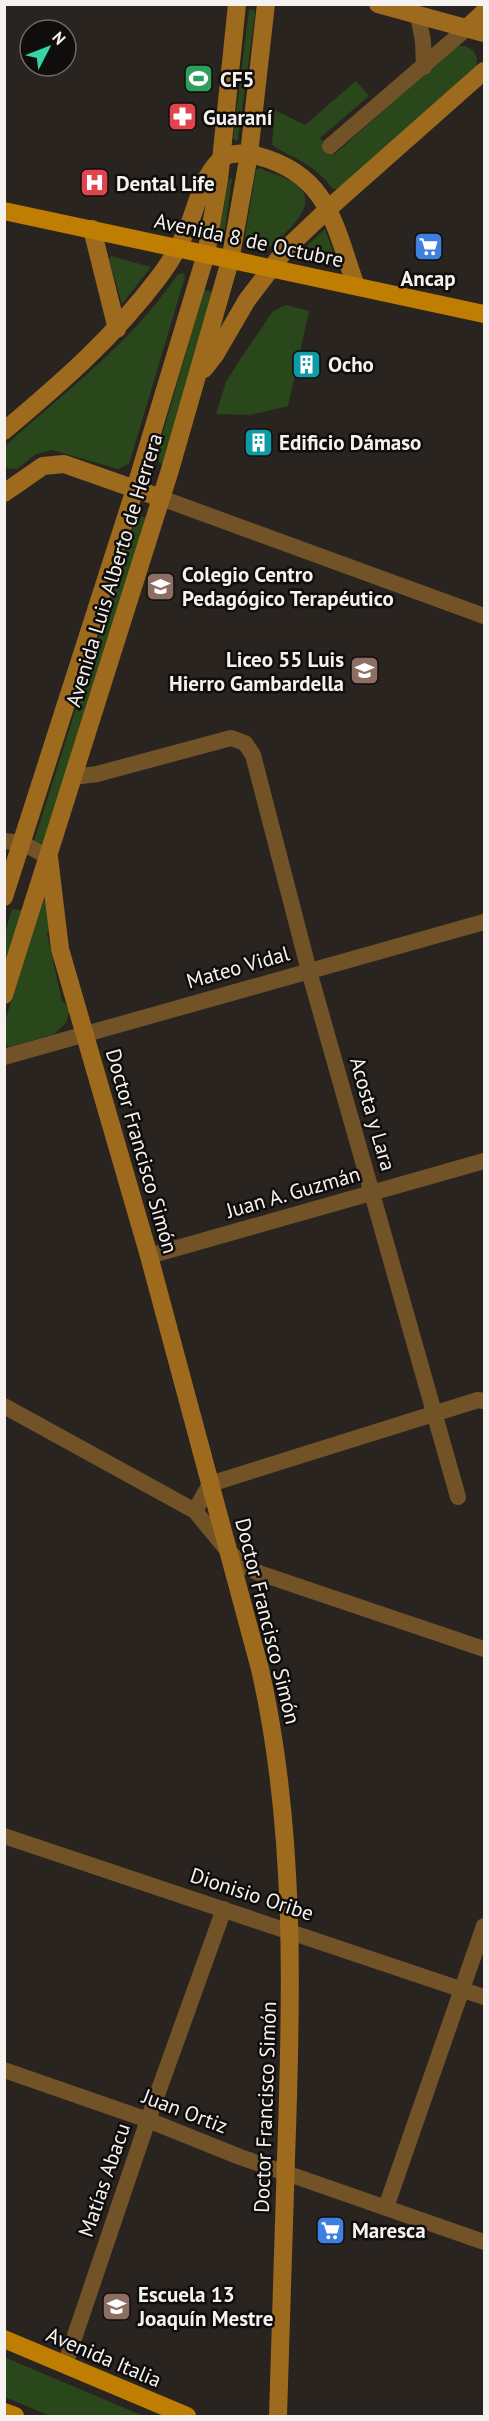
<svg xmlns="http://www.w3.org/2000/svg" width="489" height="2421" viewBox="0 0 489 2421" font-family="'PT Sans',sans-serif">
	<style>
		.green { fill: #2a461b }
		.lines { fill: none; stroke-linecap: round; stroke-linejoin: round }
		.street { stroke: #725328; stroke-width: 16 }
		.secondary { stroke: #9e6b1e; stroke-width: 18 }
		.primary { stroke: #bf7e02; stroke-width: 18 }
		.labels { text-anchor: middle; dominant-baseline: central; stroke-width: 5; stroke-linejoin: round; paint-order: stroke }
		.poi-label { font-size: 21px; font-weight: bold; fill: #f6f2ef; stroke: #100e0c; text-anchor: start }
		.street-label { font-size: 21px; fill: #f6f2ef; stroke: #100e0c }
	</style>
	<rect width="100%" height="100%" fill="#2a2420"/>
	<!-- green -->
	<path class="green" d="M249,10H254L255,14L238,139L236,141L233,138Z
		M456,46C470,44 480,53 476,67L338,189H333C313,163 297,161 272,145L275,110L305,125L356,81L369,96L320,138L335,154Z
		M259,168C270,173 284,176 294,183C326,203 282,235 267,250L247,245L244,242L256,170Z
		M232,178L224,236L221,238L218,236L229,180Z
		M325,229L338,265L333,266L298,258L297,255Z
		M111,256L151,267L122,304L109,260Z
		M184,273L185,277L129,464L118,469L52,450L36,454L17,469L5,468V446C66,391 132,342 178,274Z
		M204,290L212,292L165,462L162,464L155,460Z
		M286,305L309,311L288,406L250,415L216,414L226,382L241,358L273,311Z
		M137,515L147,518L44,844L34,841Z
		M46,893L51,923L47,934L62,1001L70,1009L66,1023L54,1034L9,1047L5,1043L4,1024Z
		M12,909L23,910L5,969V933Z
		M4,2357L141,2415L144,2416H50L5,2397Z"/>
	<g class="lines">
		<!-- street -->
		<path class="street" d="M418,16L423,41L424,67
			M330,146L467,28
			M161,498L484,616
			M73,777L97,774L231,738L245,743L253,755L309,971L458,1497
			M4,841L22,843L49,857
			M4,1057L484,922
			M149,1256L484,1161
			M4,1406L195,1511L227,1550L245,1566L259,1573L484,1649
			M195,1511L210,1484L478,1400L484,1401
			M4,1836L484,1997
			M4,2070L148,2120L240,2157L484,2242
			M386,2207L484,1926
			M65,2365L148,2120L224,1909"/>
		<!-- secondary -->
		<path class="secondary" d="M378,4L484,33
			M467,28L484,12
			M92,229L117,329
			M204,369L215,355L247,300L286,249L328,209L484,71
			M4,431C62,382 113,338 159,277C172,260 182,242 190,222C198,201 203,177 219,161C228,151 247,153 258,156C329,175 334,225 356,286
			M4,493L43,466L64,464L161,498
			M49,857L60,949L149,1256L260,1669C296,1827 292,1997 286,2158C283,2244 281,2330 278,2416
			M4,897L135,489L206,254L219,180L237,4
			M4,995L170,470L230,261L249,154L266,4"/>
		<!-- primary -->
		<path class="primary" d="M4,211L484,314
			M4,2339L187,2416
			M4,2412L15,2416"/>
	</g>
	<!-- icons -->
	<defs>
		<symbol id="stadium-square" viewBox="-11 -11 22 22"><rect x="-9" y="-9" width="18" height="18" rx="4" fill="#2e9e5b" stroke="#100e0c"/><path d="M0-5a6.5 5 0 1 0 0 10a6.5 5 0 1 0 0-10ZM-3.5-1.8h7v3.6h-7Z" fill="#fff"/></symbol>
		<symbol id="pharmacy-square" viewBox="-11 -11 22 22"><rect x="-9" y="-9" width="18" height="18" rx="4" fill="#e0444e" stroke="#100e0c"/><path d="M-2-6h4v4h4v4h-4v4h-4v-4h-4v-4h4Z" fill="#fff"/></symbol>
		<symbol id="hospital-square" viewBox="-11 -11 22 22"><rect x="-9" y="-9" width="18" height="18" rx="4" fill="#e0444e" stroke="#100e0c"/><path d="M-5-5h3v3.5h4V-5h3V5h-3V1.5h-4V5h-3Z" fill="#fff"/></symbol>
		<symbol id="supermarket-square" viewBox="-11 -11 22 22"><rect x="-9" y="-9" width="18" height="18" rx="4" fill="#3f7fe0" stroke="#100e0c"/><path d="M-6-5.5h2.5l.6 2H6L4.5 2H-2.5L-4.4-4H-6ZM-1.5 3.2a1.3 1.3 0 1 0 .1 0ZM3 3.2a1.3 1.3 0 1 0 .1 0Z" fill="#fff"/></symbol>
		<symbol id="building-square" viewBox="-11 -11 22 22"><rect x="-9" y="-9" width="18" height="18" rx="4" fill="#0f9aa8" stroke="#100e0c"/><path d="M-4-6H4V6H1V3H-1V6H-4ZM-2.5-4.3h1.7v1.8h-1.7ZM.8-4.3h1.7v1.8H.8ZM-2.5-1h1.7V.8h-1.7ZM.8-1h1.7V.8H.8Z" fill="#fff"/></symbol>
		<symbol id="school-square" viewBox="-11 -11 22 22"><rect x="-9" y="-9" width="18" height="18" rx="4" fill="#8d6e63" stroke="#100e0c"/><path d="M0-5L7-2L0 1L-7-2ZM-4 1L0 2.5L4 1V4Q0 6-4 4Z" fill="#fff"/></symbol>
	</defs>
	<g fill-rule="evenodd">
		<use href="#stadium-square" x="182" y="62" width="33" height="33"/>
		<use href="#pharmacy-square" x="166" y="100" width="33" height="33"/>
		<use href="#hospital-square" x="78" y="166" width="33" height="33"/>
		<use href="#supermarket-square" x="412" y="230" width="33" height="33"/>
		<use href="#building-square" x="290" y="348" width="33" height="33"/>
		<use href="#building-square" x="242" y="426" width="33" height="33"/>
		<use href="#school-square" x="144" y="570" width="33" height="33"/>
		<use href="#school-square" x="348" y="654" width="33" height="33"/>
		<use href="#supermarket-square" x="314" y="2214" width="33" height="33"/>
		<use href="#school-square" x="100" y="2290" width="33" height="33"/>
	</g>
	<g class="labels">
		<!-- poi labels -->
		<g class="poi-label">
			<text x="220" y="79">CF5</text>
			<text x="203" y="117">Guaraní</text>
			<text x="116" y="183">Dental Life</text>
			<text x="428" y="278" text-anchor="middle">Ancap</text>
			<text x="328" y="364">Ocho</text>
			<text x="279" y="442">Edificio Dámaso</text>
			<text x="182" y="574">Colegio Centro<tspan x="182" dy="24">Pedagógico Terapéutico</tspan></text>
			<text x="344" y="659" text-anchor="end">Liceo 55 Luis<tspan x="344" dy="24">Hierro Gambardella</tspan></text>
			<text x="352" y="2230">Maresca</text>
			<text x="138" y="2294">Escuela 13<tspan x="138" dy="24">Joaquín Mestre</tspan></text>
		</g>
		<!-- street labels -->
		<g class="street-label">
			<text transform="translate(249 240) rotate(12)">Avenida 8 de Octubre</text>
			<text transform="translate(114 570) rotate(-73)">Avenida Luis Alberto de Herrera</text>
			<text transform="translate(238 967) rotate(-16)">Mateo Vidal</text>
			<text transform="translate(373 1114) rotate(74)">Acosta y Lara</text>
			<text transform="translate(142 1151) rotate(74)">Doctor Francisco Simón</text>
			<text transform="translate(293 1192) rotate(-16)">Juan A. Guzmán</text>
			<text transform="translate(268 1621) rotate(76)">Doctor Francisco Simón</text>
			<text transform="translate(252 1894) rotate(18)">Dionisio Oribe</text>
			<text transform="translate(265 2107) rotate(-88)">Doctor Francisco Simón</text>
			<text transform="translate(185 2111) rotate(21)">Juan Ortiz</text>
			<text transform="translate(104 2180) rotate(-71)">Matías Abacu</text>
			<text transform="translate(104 2357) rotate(23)">Avenida Italia</text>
		</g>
	</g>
	<!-- border -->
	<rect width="489" height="2421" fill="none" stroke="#f6f2ef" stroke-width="12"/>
	<!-- north arrow -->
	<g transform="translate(48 48) rotate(48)"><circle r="28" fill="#100e0c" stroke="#6c6967" stroke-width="1.5"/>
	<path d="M0-4.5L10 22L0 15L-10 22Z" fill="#37d4a6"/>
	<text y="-9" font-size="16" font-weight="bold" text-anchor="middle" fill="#f6f2ef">N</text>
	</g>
</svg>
